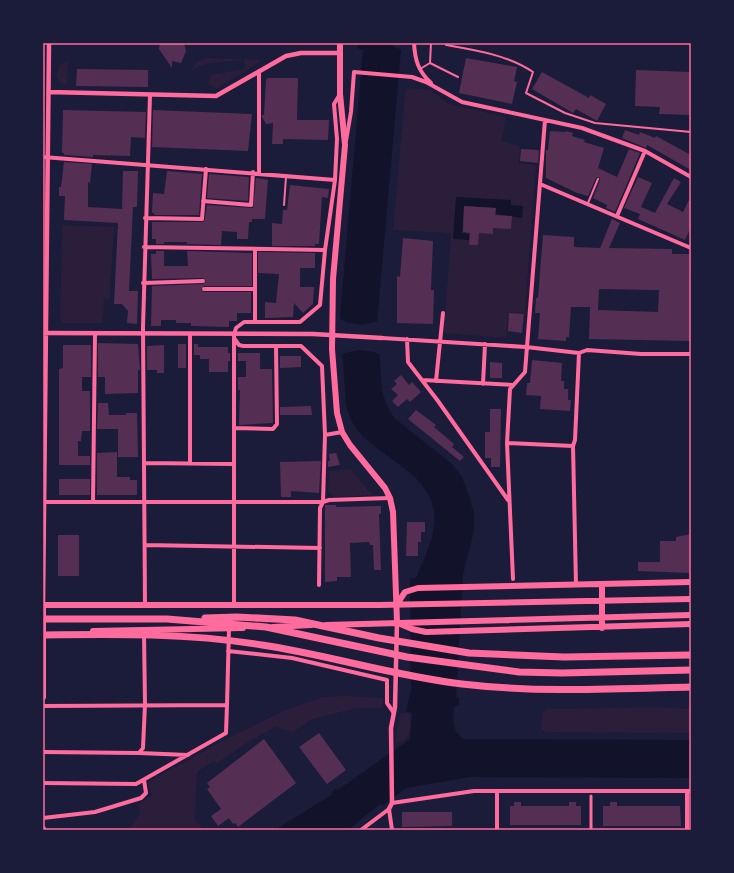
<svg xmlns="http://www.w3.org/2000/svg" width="734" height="873" viewBox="0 0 734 873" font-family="'Work Sans',sans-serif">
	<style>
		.green { fill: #2a1e3b }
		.water { fill: #12122b }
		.pier { fill: #1b1b3a }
		.building { fill: #542f53; fill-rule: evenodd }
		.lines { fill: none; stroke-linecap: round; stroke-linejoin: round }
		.service { stroke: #ff6b9d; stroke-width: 2 }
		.pedestrian { stroke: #ff6b9d; stroke-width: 3 }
		.minor { stroke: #ff6b9d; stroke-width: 4 }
		.tertiary { stroke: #ff6b9d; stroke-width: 4.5 }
		.primary { stroke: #ff6b9d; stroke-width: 6 }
		.trunk { stroke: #ff6b9d; stroke-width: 6 }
		.motorway { stroke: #ff6b9d; stroke-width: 7 }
		.neatline { fill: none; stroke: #ff6b9d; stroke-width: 1.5 }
	</style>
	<rect width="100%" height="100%" fill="#1b1b3a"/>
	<!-- green -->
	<path class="green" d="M207,58L261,60V61L218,88H214L208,83L210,75L245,69L244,59L201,65L192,70L197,62Z
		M68,61L67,86L59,82L56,75L60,65Z
		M408,88L430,90L449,104L506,117L502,141L520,146L519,163L536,165L525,313L509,312L506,338L444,333L451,233L393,230L405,93Z
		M62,225L114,227L110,298L104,299L103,323H63L60,319Z
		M351,469L372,495L334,497L328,492L329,471Z
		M345,696L383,698V708H356L310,720L293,732L275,727L251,740L217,763L213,761L197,772L195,819L203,830H129L140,814L138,805L152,795L148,782L230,737L288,709L323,697Z
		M658,707L691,709V733L546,732L541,729L542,713L548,709Z
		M401,713H410C410,726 413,741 396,743V733Z"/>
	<!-- water -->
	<path class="water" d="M358,43H394L393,46L401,50L377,323L382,391L387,406L394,418L452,464L462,477L469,496L474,514V531L463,574L456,697L459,698V705L454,706C453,720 451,731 464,739L691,740V778L470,777L406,788L383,805L380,804L348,830H275L333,794L332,792L335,789L338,790L410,739L412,713L406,711L411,690L410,579L415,578L417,576C423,560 432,543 434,526C441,474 378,461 354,425C350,419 348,412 346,405L340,317L363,50L357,48Z
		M456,197L511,200V205L523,206L522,218L496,214V208L464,206L462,233L469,234V240L453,239Z"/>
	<!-- pier -->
	<path class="pier" d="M339,318L346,322L361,325L379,321L381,356L375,352L359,350L341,354Z"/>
	<!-- building -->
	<path class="building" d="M160,43H184L186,51L181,63L172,61V68L159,49Z
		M466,58L517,67L514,81L517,82L512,104L459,93Z
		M77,69L148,70V87L76,86Z
		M636,70L691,72V115L659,114L660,107L635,106Z
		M542,72L589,98L590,95L606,104L597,121L576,109L573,113L532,89Z
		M268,78H298L297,120H329L328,140L283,139V144H272L273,123L266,124L262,117V115H264L266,80Z
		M63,110L146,112L145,138L131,137L130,156L93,155V157L64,155V153H62Z
		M153,110L252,114L248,151L152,147Z
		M625,130L639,135L640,132L655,138L656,136L691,155V170L647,145L646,148L622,138Z
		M550,131L565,132L566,131L573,133L572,136L585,140L584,142L604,148L598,168L617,177L629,149L640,153L615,212L606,208L607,205L593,198L600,180L599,177L596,178L588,196L577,193L546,178V150H548Z
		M521,149L539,150L538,163L520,161Z
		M64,162L92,164L90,183L88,182V207L122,209L123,171H138L137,207H133L129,291H138L137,324L127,323L128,311L122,304H114L118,223L64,220L65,196H59V187H61Z
		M167,171L202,174L199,215H155L152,212L153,193L164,194Z
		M209,174L249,177L248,201L207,198Z
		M638,177L652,183L641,207L655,213L674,178L681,182L667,204L683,212L691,196V227L685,240L638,219L640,214L624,208Z
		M256,178L268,180L265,219H252V222H249L248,239H237V232L222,231L221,245L187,244V242H164V244H156V239H152V222H203L205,219L207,205L253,208Z
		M290,185L329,189L328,198L322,197L319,244H315V246H272V223L282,224L283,210H287Z
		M464,206L496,208L495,215L512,216L511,229L493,228V234L479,233L478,245H469L470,233L463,232Z
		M612,219L620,223L609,248L672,249V254H689L691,341L589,339L590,307H571L569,337H566V341L538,339L540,313H535L536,298H538L543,235L574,237V247L600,248ZM599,289L659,290L658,312L598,310Z
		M403,238L433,241L431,290H434L433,324L397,323V276L400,277Z
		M156,251H164V266H188L187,251L252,253V286H204L201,289L204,292H251V313H237V321H229V327L191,326V323H176V320H161V326H151L152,286L203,284L206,281L203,278L152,279L151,254H156Z
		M258,252L315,253V268H300V287H314L313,304L303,313L294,303L293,317L265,318V302L276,303L279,274L258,273Z
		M509,313L524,314L522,333L508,331Z
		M98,343L138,344L140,370H138V393L105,394V377H98Z
		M178,344H186V368H178Z
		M194,344H198V347H228V353H230V361H228V372H209V359H200V355H194Z
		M63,345H91V377H82V391H90V431H82L81,441H78V456H90V465H59V369L63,368Z
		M164,345V373H157V370H147V346Z
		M238,353H260V369H272L273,423L239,425L240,390H238V377H246V361H238Z
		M280,356H301V367L280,368Z
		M532,360L562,363L561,381H564V389H568V400H571L570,411L540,409L541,396L526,395L527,383H530Z
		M490,362L502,363V378H490Z
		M401,375L409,385L412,382L421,392L410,402L407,399L398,407L392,401L398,395L391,389L397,384L394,381Z
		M98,403H108L109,415H126V413H137L138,457H118V429H97Z
		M311,406L312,415H280V407Z
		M490,409H501L500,467H491V458H485V432H490Z
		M416,410L436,425L434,427L454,444L452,447L464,457L460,461L408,419Z
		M117,452V477H130V480H137V495H97V453Z
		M336,453L340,465L328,467V461H330L329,454Z
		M321,461L319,493L291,491V497H281L280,462Z
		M59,479H90V495H59Z
		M325,505H336V507L381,506V514H379L381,570H374L373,545H370L369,542L350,543L351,577H337V581L325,582Z
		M407,522H425V532H421V542H418V556H406Z
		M691,534V573L638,571V562H660V541H676V537Z
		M58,535H79V576H58Z
		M319,733L346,770L327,784L299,747Z
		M264,739L296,783L238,827L235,823L233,824L229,818L218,826L211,816L221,809L207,789L210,787L207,783Z
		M514,802H521V806H569V802H576V806H581V825H510V806H514Z
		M610,802H617V806H680L681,826H603V806H610Z
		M402,812H452V826L402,827Z"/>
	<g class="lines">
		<!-- service -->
		<path class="service" d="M446,45C475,50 508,55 533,72L526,93L565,113L595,123L691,132
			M430,63L431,43
			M420,69L430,63L458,77
			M588,203L598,179
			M284,205L286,177"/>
		<!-- pedestrian -->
		<path class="pedestrian" d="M591,830V796"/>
		<!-- minor -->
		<path class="minor" d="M414,43C415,60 418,71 431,83
			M259,71V173
			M346,141L351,112L354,72L412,77L426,82L462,102L582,128L645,151L691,177
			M43,157L335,180
			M540,184L691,248
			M203,201L251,205L253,172
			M617,216L645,151
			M145,218L202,219L206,169
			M144,247L325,250
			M255,249V322
			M143,283L203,281
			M204,289H255
			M234,338L239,345L243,346H301L322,366L325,435L323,502L320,508L319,585
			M382,338L526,347L579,353L587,350L641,354H691
			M407,339L408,362L438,401L508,500
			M422,380L513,385
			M436,381L443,313
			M483,384L485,344
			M234,428L273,429L277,424L276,346
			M325,435L342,432
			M507,443L573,446
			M145,463L234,464
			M190,463V334
			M43,502H323L329,500L390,498
			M93,502L95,334
			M145,545L320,548
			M513,579L507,443L510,389L525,372L545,120
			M576,585L573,446L575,440L579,353
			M234,604V335L236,328L244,322H300L320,305L325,250L335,180L337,139L334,104L340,94
			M145,605L143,327L150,95
			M228,651L292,658L387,680V703L394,713
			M43,706L227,705L229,628
			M43,752L139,753L143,748L145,704L144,634
			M139,753L188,755
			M43,783L136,784L226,733L227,705
			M687,791V830
			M392,803L474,791H691
			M43,818L95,812L141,798L146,793L144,780
			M361,830L389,809L392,830
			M497,830V791"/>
		<!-- tertiary -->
		<path class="tertiary" d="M49,92L216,96L286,56L301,53H340
			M43,333L313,334L382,338
			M43,605L49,43
			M389,809L392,803L391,728L395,707L397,622"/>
		<!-- primary -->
		<path class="primary" d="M340,43V94L345,145L333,279L332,349L337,413L342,432L350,445L385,488L390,498L393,512L397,622
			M43,697V605
			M43,829V830"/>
		<!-- trunk -->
		<path class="trunk" d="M602,585V628
			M397,604L405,592L418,588L691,582
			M43,605H379L691,599
			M398,623L412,629L426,632L691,624
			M326,625L691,615
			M273,627L311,625
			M93,631L243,628"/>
		<!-- motorway -->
		<path class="motorway" d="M205,618L237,617L295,620L379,638L469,653L564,657L691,655
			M43,619H167L266,627L407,657L519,672L562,673L691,670
			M43,635C116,634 189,633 262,645C329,655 394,676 462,684C538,693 615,689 691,687"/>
	</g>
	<!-- border -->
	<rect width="734" height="873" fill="none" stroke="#1b1b3a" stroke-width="88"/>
	<rect x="44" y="44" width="646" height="785" class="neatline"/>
</svg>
